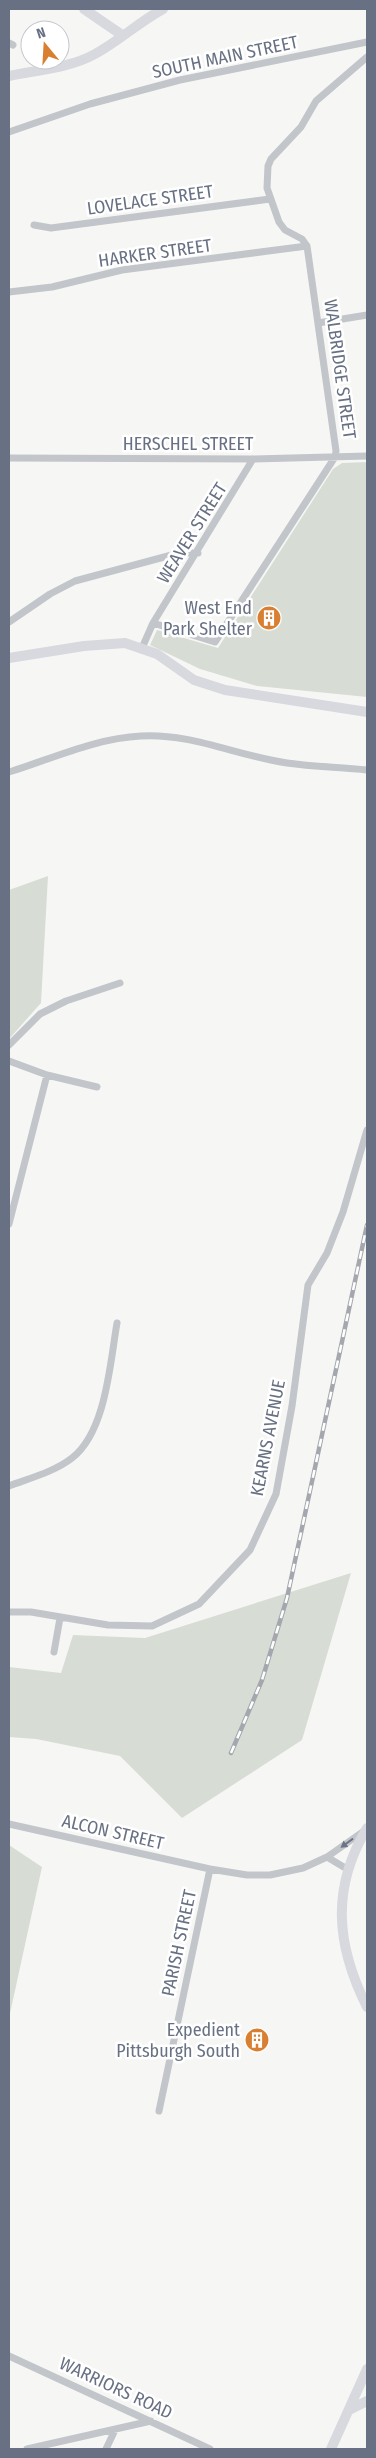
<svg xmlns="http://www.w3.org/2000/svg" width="376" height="2458" viewBox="0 0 376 2458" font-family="'Fira Sans Condensed',sans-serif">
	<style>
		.green { fill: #d7ddd5 }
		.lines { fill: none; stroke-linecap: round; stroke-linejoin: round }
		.street { stroke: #c2c5c9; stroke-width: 7 }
		.secondary { stroke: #d8d9df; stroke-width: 10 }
		.rail-casing { stroke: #a4a7ae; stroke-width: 4.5 }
		.rail { stroke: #fff; stroke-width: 2.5; stroke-dasharray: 8; stroke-linecap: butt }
		.oneway { fill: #6c7586 }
		.labels { text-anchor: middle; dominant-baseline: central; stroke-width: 5; stroke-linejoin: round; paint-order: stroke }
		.street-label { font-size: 18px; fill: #687183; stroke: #fff }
		.poi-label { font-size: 18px; fill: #687183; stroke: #fff; text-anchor: end }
	</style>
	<rect width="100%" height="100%" fill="#f6f7f4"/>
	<!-- green -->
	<path class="green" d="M367,462V697L257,686L200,669L150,645L157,630L218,648L333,469L342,463Z
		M48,876L41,1003L9,1039V890Z
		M351,1573L302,1740L182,1818L120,1756L36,1739L9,1737V1667L61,1673L73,1635L145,1638Z
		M9,1845L42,1867L9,2018Z"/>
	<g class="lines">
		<!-- street -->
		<path class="street" d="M9,43L13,45
			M9,132L90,104L180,80L367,42
			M34,225L51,228L270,199
			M9,292L52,287L122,270L307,246
			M318,323L367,315
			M9,458L253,459L367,456
			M9,622L50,594L75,581L179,553H198
			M153,623L215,642L335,457L336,451L307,246L302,239L285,230L279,222L267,188L268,166L271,159L301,127L316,101L367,57
			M142,648L153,623L253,459
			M9,772C51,759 96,738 141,736C191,733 238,756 287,763C314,767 341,767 367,770
			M9,1045L40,1014L66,1001L120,983
			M9,1061L47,1075L97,1087
			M9,1224L47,1075
			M9,1486C30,1478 54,1472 72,1458C106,1432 110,1363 117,1323
			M9,1612H31L108,1625L152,1626L199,1604L250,1550L276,1494L292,1406L308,1285L327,1253L343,1212L367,1130
			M54,1652L60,1618
			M9,1824L210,1869L247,1875H270L303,1868L327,1857L347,1869
			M327,1857L364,1831
			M159,2111L210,1869
			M9,2356L210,2449
			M27,2449L151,2421
			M106,2449L115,2430"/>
		<!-- secondary -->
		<path class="secondary" d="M84,9L122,35
			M9,76C37,70 70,68 95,54C119,41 139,22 163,9
			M9,658L84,646L125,643L157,654L194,680L225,690L367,712
			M367,1828C331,1888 336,1945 367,2007
			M349,2410L367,2401
			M331,2449L367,2369"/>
		<defs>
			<path id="rail" d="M231,1753L262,1680L287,1598L367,1225"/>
		</defs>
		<!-- rail casing -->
		<use href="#rail" class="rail-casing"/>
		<!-- rail -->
		<use href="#rail" class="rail"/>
	</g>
	<!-- one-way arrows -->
	<defs><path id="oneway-solid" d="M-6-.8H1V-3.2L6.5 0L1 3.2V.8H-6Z" transform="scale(1.25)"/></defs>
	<use class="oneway" href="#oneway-solid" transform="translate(347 1843) rotate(144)"/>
	<!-- icons -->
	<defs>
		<symbol id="building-disc" viewBox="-11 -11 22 22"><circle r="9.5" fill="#d87f32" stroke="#fff"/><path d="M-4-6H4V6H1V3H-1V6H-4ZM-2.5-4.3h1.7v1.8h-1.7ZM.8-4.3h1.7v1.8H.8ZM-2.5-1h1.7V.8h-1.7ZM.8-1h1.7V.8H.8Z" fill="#fff"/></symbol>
	</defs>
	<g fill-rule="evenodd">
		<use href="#building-disc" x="255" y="604" width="28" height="28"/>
		<use href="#building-disc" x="243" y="2026" width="28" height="28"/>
	</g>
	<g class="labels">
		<!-- street labels -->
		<g class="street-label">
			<text transform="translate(225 57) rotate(-12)">SOUTH MAIN STREET</text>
			<text transform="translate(150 200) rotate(-8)">LOVELACE STREET</text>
			<text transform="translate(155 253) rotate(-8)">HARKER STREET</text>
			<text transform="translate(340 369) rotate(82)">WALBRIDGE STREET</text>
			<text x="188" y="444">HERSCHEL STREET</text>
			<text transform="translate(192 533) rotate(-58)">WEAVER STREET</text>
			<text transform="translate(268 1438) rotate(-79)">KEARNS AVENUE</text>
			<text transform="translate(113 1832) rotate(13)">ALCON STREET</text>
			<text transform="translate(179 1943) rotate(-78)">PARISH STREET</text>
			<text transform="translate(116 2388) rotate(25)">WARRIORS ROAD</text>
		</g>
		<!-- poi labels -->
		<g class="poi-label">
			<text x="252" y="608">West End<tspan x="252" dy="21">Park Shelter</tspan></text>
			<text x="240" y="2030">Expedient<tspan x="240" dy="21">Pittsburgh South</tspan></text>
		</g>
	</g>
	<!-- border -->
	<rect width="376" height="2458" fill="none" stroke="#687183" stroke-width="20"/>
	<!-- north arrow -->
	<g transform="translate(45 45) rotate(342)"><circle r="24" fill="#ffffff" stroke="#c3c6cd"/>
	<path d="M0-4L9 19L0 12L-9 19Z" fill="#d87f32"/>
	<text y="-8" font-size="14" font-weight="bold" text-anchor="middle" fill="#687183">N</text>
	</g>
</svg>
